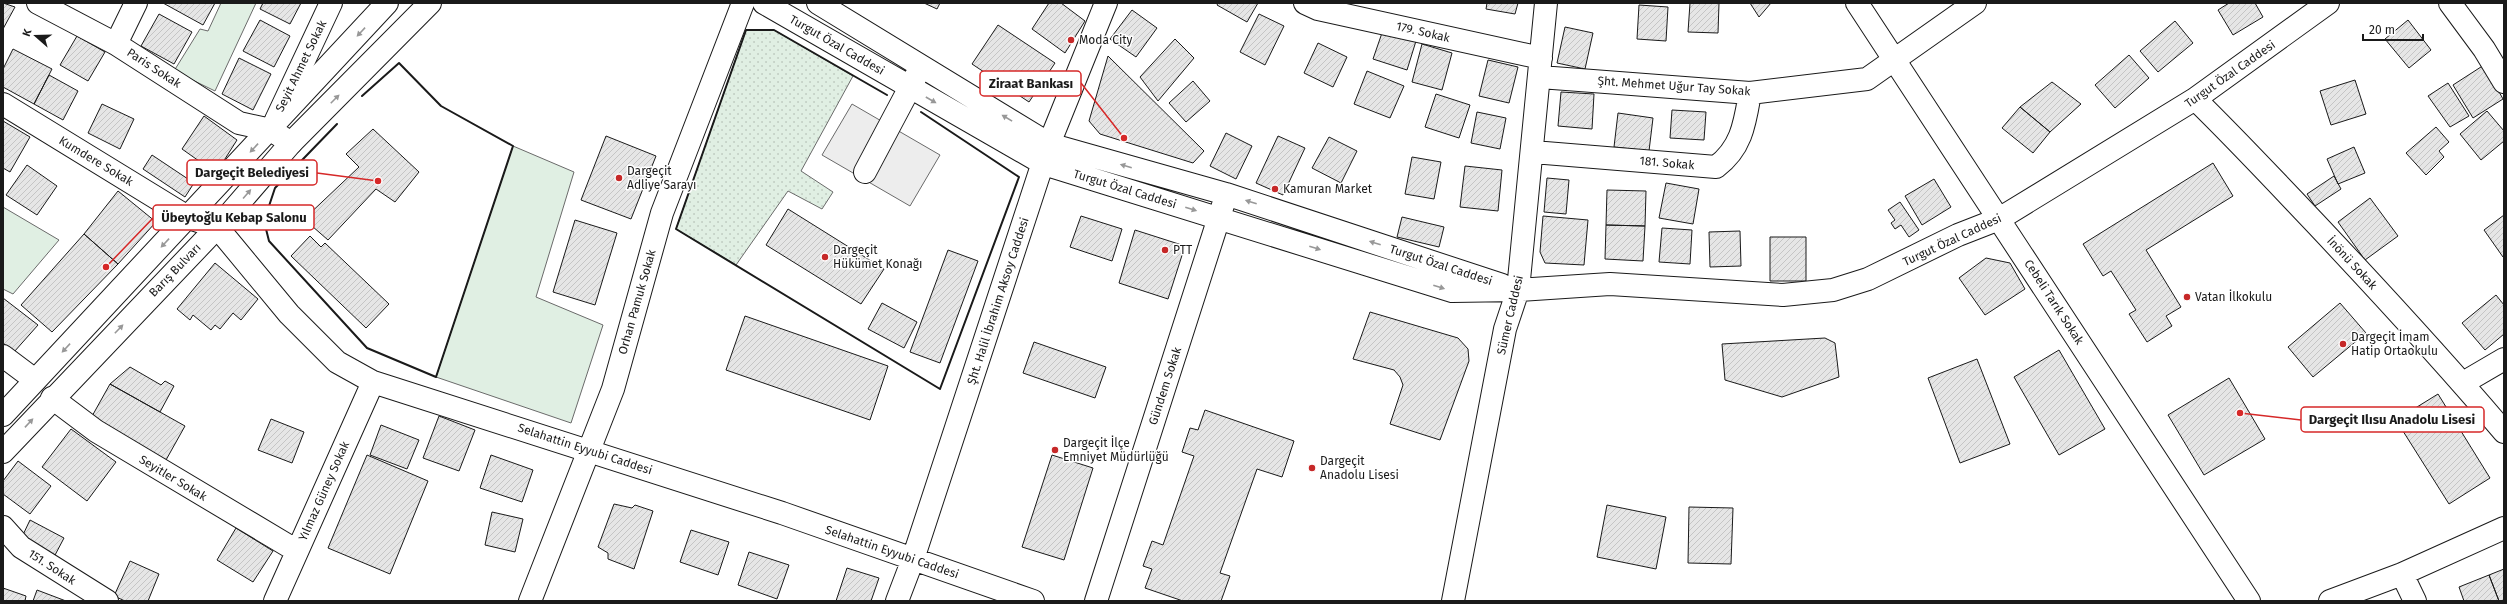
<svg xmlns="http://www.w3.org/2000/svg" width="2507" height="604" viewBox="0 0 2507 604" font-family="'Fira Sans',sans-serif">
	<style>
		.grass { fill: url(#grass-dots); stroke: #6a6a6a }
		.green { fill: #e0efe3; stroke: #6a6a6a }
		.parking { fill: #ededed; stroke: #6a6a6a }
		.building { fill: url(#building-hatch); stroke: #1a1a1a }
		.lines { fill: none; stroke-linecap: round; stroke-linejoin: round }
		.minor-casing { stroke: #1a1a1a; stroke-width: 24 }
		.major-casing { stroke: #1a1a1a; stroke-width: 24 }
		.minor { stroke: #fff; stroke-width: 22 }
		.major { stroke: #fff; stroke-width: 22 }
		.wall { stroke: #1a1a1a; stroke-width: 2 }
		.oneway { fill: #989898 }
		.poi-dot { fill: #c62828; stroke: #fff; stroke-width: 1.5 }
		.labels { text-anchor: middle; dominant-baseline: central; stroke-width: 3; stroke-linejoin: round; paint-order: stroke }
		.street-label { font-size: 12px; fill: #1a1a1a; stroke: #fff }
		.poi-label { font-size: 12px; fill: #1a1a1a; stroke: #fff; text-anchor: start }
		.leader { fill: none; stroke: #d62828; stroke-width: 1.5 }
		.callout-dot { fill: #d62828; stroke: #fff; stroke-width: 1.5 }
		.callout { fill: #fff; stroke: #d62828; stroke-width: 1.5 }
		.callout-label { font-size: 13px; text-anchor: middle; font-weight: bold; fill: #1a1a1a }
	</style>
	<defs>
		<pattern id="grass-dots" width="8" height="8" patternUnits="userSpaceOnUse"><rect width="8" height="8" fill="#e0efe3"/><path d="M2 2h.1M6 6h.1" fill="none" stroke="#c0ccc2" stroke-width="1.8" stroke-linecap="round"/></pattern>
		<pattern id="building-hatch" width="6" height="6" patternUnits="userSpaceOnUse"><rect width="6" height="6" fill="#e6e6e6"/><path d="M-1 1l2-2M0 6l6-6M5 7l2-2" fill="none" stroke="#c5c5c5"/></pattern>
	</defs>
	<rect width="100%" height="100%" fill="#fff"/>
	<!-- grass -->
	<path class="grass" d="M746,30H774L853,76L801,171L833,192L822,209L788,191L736,265L676,229Z"/>
	<!-- green -->
	<path class="green" d="M221,3H256L215,91L174,71L200,29L208,31Z
		M513,146L574,172L536,297L603,325L571,423L436,377Z
		M3,207L59,240L13,294L3,289Z"/>
	<!-- parking -->
	<path class="parking" d="M852,104L940,155L910,206L822,155Z"/>
	<!-- building -->
	<path class="building" d="M3,3L15,7L3,29Z
		M163,3H215L203,25Z
		M263,3H301L290,24L260,9Z
		M924,3H940L937,9Z
		M1049,3H1061L1085,21L1065,53L1032,29Z
		M1218,3H1258L1247,22L1217,5Z
		M1487,3H1518L1515,14L1486,9Z
		M1690,3H1719L1718,33L1688,32Z
		M1750,3H1771L1759,17Z
		M2229,3H2255L2263,17L2233,35L2218,10Z
		M1639,5L1668,7L1666,41L1637,39Z
		M1132,10L1157,28L1136,57L1110,39Z
		M159,14L192,32L174,64L141,46Z
		M1259,14L1284,26L1265,65L1240,52Z
		M260,20L290,36L274,67L243,51Z
		M2408,20L2431,50L2409,68L2385,39Z
		M2175,21L2193,43L2158,72L2140,51Z
		M998,25L1055,63L1029,102L972,64Z
		M1565,27L1593,33L1585,69L1557,63Z
		M1383,30L1416,41L1407,70L1373,59Z
		M77,36L105,52L88,81L60,65Z
		M1175,39L1194,58L1158,101L1140,77Z
		M1318,43L1347,57L1333,87L1304,73Z
		M1422,44L1452,53L1442,90L1412,82Z
		M13,49L52,69L34,104L3,87V69Z
		M2129,55L2149,78L2115,108L2095,85Z
		M1108,56L1204,151L1193,163L1100,134L1089,121Z
		M239,58L271,74L253,110L222,94Z
		M1488,60L1518,67L1509,103L1479,96Z
		M2484,65L2503,99L2473,118L2453,85Z
		M1367,71L1404,86L1390,118L1354,104Z
		M49,75L78,91L63,120L34,104Z
		M2355,80L2366,114L2331,125L2320,91Z
		M1193,81L1210,101L1186,122L1169,103Z
		M2052,82L2081,104L2050,132L2020,107Z
		M2448,83L2469,116L2450,127L2428,96Z
		M1561,92L1594,94L1592,129L1558,126Z
		M1436,94L1470,105L1459,138L1425,127Z
		M102,104L134,119L120,149L88,133Z
		M2020,107L2050,132L2033,153L2002,128Z
		M1672,110L1706,112L1704,140L1670,138Z
		M2487,111L2504,131V141L2481,160L2460,134Z
		M1477,112L1506,118L1500,149L1471,143Z
		M1618,113L1653,118L1649,151L1614,147Z
		M204,116L237,140L216,173L182,149Z
		M3,121L30,137L10,172L3,168Z
		M2436,127L2449,142L2439,151L2444,157L2426,175L2406,153Z
		M373,129L419,172L395,202L376,189L328,240L304,219L359,167L346,154Z
		M1226,133L1252,146L1236,179L1210,166Z
		M606,136L656,156L631,219L581,200Z
		M1278,136L1305,148L1283,195L1256,183Z
		M1329,137L1357,151L1341,183L1312,168Z
		M2354,147L2365,173L2338,184L2327,159Z
		M152,155L194,183L185,197L143,169Z
		M1412,157L1441,162L1434,199L1405,194Z
		M2213,163L2233,196L2146,250L2181,307L2166,316L2172,326L2147,342L2129,314L2136,310L2111,271L2103,276L2083,244Z
		M27,165L57,186L37,215L6,195Z
		M1465,166L1502,170L1498,211L1460,207Z
		M2334,176L2341,189L2315,206L2307,194Z
		M1547,178L1569,180L1566,214L1544,212Z
		M1934,179L1951,207L1922,225L1905,196Z
		M1666,183L1699,189L1693,224L1659,218Z
		M1607,190L1646,191L1645,226L1606,225Z
		M118,191L156,222L118,264L84,234Z
		M2370,198L2398,236L2365,260L2338,222Z
		M1900,202L1919,230L1909,237L1901,225L1895,229L1891,223L1895,220L1888,210Z
		M788,209L884,269L861,304L766,245Z
		M2504,215V256L2503,257L2484,230Z
		M1081,216L1122,229L1112,261L1070,247Z
		M1543,216L1588,220L1584,265L1545,263L1540,252Z
		M1402,217L1444,227L1439,247L1397,237Z
		M575,220L617,233L595,305L553,292Z
		M1606,225L1645,226L1643,261L1605,259Z
		M1662,228L1692,230L1690,264L1659,262Z
		M1135,230L1185,246L1168,299L1119,283Z
		M1740,231L1741,266L1710,267L1709,232Z
		M84,234L118,264L52,332L21,305Z
		M310,236L321,247L325,243L389,304L366,328L291,256Z
		M1770,237H1806V281H1770Z
		M948,250L978,261L940,363L910,352Z
		M1986,258L2010,263L2025,289L1985,315L1959,278Z
		M215,263L258,299L241,320L233,313L220,329L215,325L211,330L193,315L190,320L177,309Z
		M2496,295L2504,305V334L2485,350L2462,323Z
		M3,298L38,325L14,352L3,343Z
		M882,303L917,322L904,348L868,329Z
		M2340,303L2366,333L2313,377L2288,347Z
		M1370,312L1458,338L1468,349L1469,361L1440,440L1390,424L1403,385L1400,377L1394,370L1353,359Z
		M745,316L888,366L870,420L726,370Z
		M1825,338L1835,343L1839,377L1782,397L1725,380L1722,344Z
		M1034,342L1106,367L1095,398L1023,373Z
		M2059,350L2105,429L2059,455L2014,377Z
		M1977,359L2010,444L1960,463L1928,378Z
		M130,367L161,385L165,381L174,386L160,412L110,384Z
		M2229,378L2265,439L2204,475L2168,415Z
		M110,384L185,426L166,460L91,418Z
		M2438,394L2490,478L2449,504L2396,420Z
		M1205,410L1294,441L1282,477L1257,469L1220,573L1230,576L1221,601H1183L1145,588L1152,569L1143,566L1152,541L1163,545L1194,456L1182,452L1190,428L1198,430Z
		M439,416L475,430L459,471L423,458Z
		M271,419L304,432L292,463L258,450Z
		M381,425L419,440L407,469L370,455Z
		M71,429L116,462L87,501L42,467Z
		M367,455L428,481L390,574L328,548Z
		M491,455L533,470L522,502L480,488Z
		M1052,455L1093,468L1064,560L1022,547Z
		M18,461L51,486L30,514L3,494V481Z
		M614,504L632,508L635,505L653,511L634,569L608,559V553L598,547Z
		M1607,505L1666,517L1656,569L1597,557Z
		M1689,507L1733,508L1731,564L1688,563Z
		M492,512L523,519L515,552L485,545Z
		M30,520L64,538L54,557L21,539Z
		M236,528L273,551L253,582L217,560Z
		M691,530L729,542L718,575L680,562Z
		M749,552L789,565L777,599L738,585Z
		M130,561L159,574L148,601H125L114,596Z
		M847,568L879,578L871,601H836Z
		M2504,569V601H2499L2489,575Z
		M2489,575L2499,601H2464L2459,587Z
		M3,588L26,596L25,601H3Z
		M37,590L66,601H33Z"/>
	<g class="lines">
		<defs>
			<path id="minor" d="M38,3L116,44L239,123L271,130L291,143
				M764,3L1044,164L1452,291L1518,290L1610,284L1783,295L1833,290L1868,279L1958,235L1999,219L2195,99L2328,3
				M818,3L1049,144L1226,194L1502,285
				M1305,3L1318,9L1541,58
				M1857,3L2249,601
				M2450,3L2484,49L2504,82
				M116,44L136,3
				M1540,77L1750,93L1867,79L1975,3
				M2195,99C2237,140 2277,183 2317,225C2381,293 2444,361 2504,432
				M3,104L189,218L217,227L289,314L337,362L373,382L782,513L1033,601
				M276,120L331,3
				M1533,152L1716,167C1742,148 1745,122 1750,93
				M865,172L917,74
				M3,356L35,380
				M2463,383L2504,359
				M52,398L96,431L297,551
				M3,527L21,547L107,601
				M2402,574L2415,601
				M275,601L373,382
				M530,601L613,389L662,213L743,3
				M897,601L913,559L1049,144L1106,3
				M1096,601L1223,205
				M1453,601L1505,329L1518,290L1546,3
				M2330,601L2402,574L2504,528"/>
			<path id="major" d="M3,415L387,3
				M3,452L227,217L291,143L430,3"/>
		</defs>
		<!-- minor casing -->
		<use href="#minor" class="minor-casing"/>
		<!-- major casing -->
		<use href="#major" class="major-casing"/>
		<!-- minor -->
		<use href="#minor" class="minor"/>
		<!-- major -->
		<use href="#major" class="major"/>
		<!-- wall -->
		<path class="wall" d="M887,95L774,30H746L676,229L940,389L1019,177L921,112
			M337,124L275,188L264,221L269,241L367,348L436,377L513,146L441,106L399,63L362,96"/>
	</g>
	<!-- one-way arrows -->
	<defs><path id="oneway-solid" d="M-6-.8H1V-3.2L6.5 0L1 3.2V.8H-6Z"/></defs>
	<g class="oneway">
		<use href="#oneway-solid" transform="translate(361 32) rotate(133)"/>
		<use href="#oneway-solid" transform="translate(335 99) rotate(-45)"/>
		<use href="#oneway-solid" transform="translate(931 100) rotate(30)"/>
		<use href="#oneway-solid" transform="translate(1007 118) rotate(-149)"/>
		<use href="#oneway-solid" transform="translate(254 148) rotate(133)"/>
		<use href="#oneway-solid" transform="translate(1126 166) rotate(-164)"/>
		<use href="#oneway-solid" transform="translate(247 194) rotate(-49)"/>
		<use href="#oneway-solid" transform="translate(1251 202) rotate(-162)"/>
		<use href="#oneway-solid" transform="translate(1191 209) rotate(17)"/>
		<use href="#oneway-solid" transform="translate(165 243) rotate(133)"/>
		<use href="#oneway-solid" transform="translate(1375 243) rotate(-162)"/>
		<use href="#oneway-solid" transform="translate(1315 248) rotate(18)"/>
		<use href="#oneway-solid" transform="translate(1439 287) rotate(18)"/>
		<use href="#oneway-solid" transform="translate(119 329) rotate(-46)"/>
		<use href="#oneway-solid" transform="translate(66 348) rotate(133)"/>
		<use href="#oneway-solid" transform="translate(29 423) rotate(-47)"/>
	</g>
	<!-- markers -->
	<g class="poi-dot">
		<circle cx="1071" cy="40" r="4"/>
		<circle cx="619" cy="178" r="4"/>
		<circle cx="1275" cy="189" r="4"/>
		<circle cx="1165" cy="250" r="4"/>
		<circle cx="825" cy="257" r="4"/>
		<circle cx="2187" cy="297" r="4"/>
		<circle cx="2343" cy="344" r="4"/>
		<circle cx="1055" cy="450" r="4"/>
		<circle cx="1312" cy="468" r="4"/>
	</g>
	<g class="labels">
		<!-- street labels -->
		<g class="street-label">
			<text transform="translate(1423 32) rotate(13)">179. Sokak</text>
			<text transform="translate(837 45) rotate(30)">Turgut Özal Caddesi</text>
			<text transform="translate(301 66) rotate(-64)">Seyit Ahmet Sokak</text>
			<text transform="translate(154 68) rotate(33)">Paris Sokak</text>
			<text transform="translate(2230 74) rotate(-35)">Turgut Özal Caddesi</text>
			<text transform="translate(1674 86) rotate(4)">Şht. Mehmet Uğur Tay Sokak</text>
			<text transform="translate(96 161) rotate(31)">Kumdere Sokak</text>
			<text transform="translate(1667 163) rotate(5)">181. Sokak</text>
			<text transform="translate(1125 189) rotate(17)">Turgut Özal Caddesi</text>
			<text transform="translate(1952 240) rotate(-25)">Turgut Özal Caddesi</text>
			<text transform="translate(2352 263) rotate(47)">İnönü Sokak</text>
			<text transform="translate(1441 265) rotate(18)">Turgut Özal Caddesi</text>
			<text transform="translate(175 270) rotate(-46)">Barış Bulvarı</text>
			<text transform="translate(998 301) rotate(-72)">Şht. Halil İbrahim Aksoy Caddesi</text>
			<text transform="translate(637 302) rotate(-74)">Orhan Pamuk Sokak</text>
			<text transform="translate(2054 302) rotate(57)">Cebeli Tarık Sokak</text>
			<text transform="translate(1510 315) rotate(-77)">Sümer Caddesi</text>
			<text transform="translate(1165 386) rotate(-72)">Gündem Sokak</text>
			<text transform="translate(585 449) rotate(18)">Selahattin Eyyubi Caddesi</text>
			<text transform="translate(173 478) rotate(31)">Seyitler Sokak</text>
			<text transform="translate(324 491) rotate(-66)">Yılmaz Güney Sokak</text>
			<text transform="translate(892 552) rotate(19)">Selahattin Eyyubi Caddesi</text>
			<text transform="translate(52 567) rotate(33)">151. Sokak</text>
		</g>
		<!-- poi labels -->
		<g class="poi-label">
			<text x="1079" y="40">Moda City</text>
			<text x="627" y="171">Dargeçit<tspan x="627" dy="14">Adliye Sarayı</tspan></text>
			<text x="1283" y="189">Kamuran Market</text>
			<text x="833" y="250">Dargeçit<tspan x="833" dy="14">Hükümet Konağı</tspan></text>
			<text x="1173" y="250">PTT</text>
			<text x="2195" y="297">Vatan İlkokulu</text>
			<text x="2351" y="337">Dargeçit İmam<tspan x="2351" dy="14">Hatip Ortaokulu</tspan></text>
			<text x="1063" y="443">Dargeçit İlçe<tspan x="1063" dy="14">Emniyet Müdürlüğü</tspan></text>
			<text x="1320" y="461">Dargeçit<tspan x="1320" dy="14">Anadolu Lisesi</tspan></text>
		</g>
	</g>
	<!-- callouts -->
	<path class="leader" d="M1124 138L1081 83M378 181L317 173M106 267L153 218M2240 413L2301 420"/>
	<g class="callout-dot">
		<circle cx="1124" cy="138" r="4"/>
		<circle cx="378" cy="181" r="4"/>
		<circle cx="106" cy="267" r="4"/>
		<circle cx="2240" cy="413" r="4"/>
	</g>
	<g class="callout">
		<rect x="980" y="71" width="101" height="25" rx="4"/>
		<rect x="187" y="160" width="130" height="25" rx="4"/>
		<rect x="153" y="205" width="161" height="25" rx="4"/>
		<rect x="2301" y="407" width="183" height="25" rx="4"/>
	</g>
	<g class="callout-label">
		<text x="1031" y="88">Ziraat Bankası</text>
		<text x="252" y="177">Dargeçit Belediyesi</text>
		<text x="234" y="222">Übeytoğlu Kebap Salonu</text>
		<text x="2392" y="424">Dargeçit Ilısu Anadolu Lisesi</text>
	</g>
	<!-- border -->
	<rect width="2507" height="604" fill="none" stroke="#1a1a1a" stroke-width="8"/>
	<!-- north arrow -->
	<g transform="translate(36 36) rotate(290)" stroke="#ffffff" stroke-width="3" paint-order="stroke">
	<path d="M0-3L7 15L0 10L-7 15Z" fill="#1a1a1a"/>
	<text y="-6" font-size="11" font-weight="bold" text-anchor="middle" fill="#1a1a1a">K</text>
	</g>
	<!-- scale -->
	<path d="M2363 34v6h60v-6" fill="none" stroke="#1a1a1a" stroke-width="2"/>
	<text x="2369" y="34" font-size="12" fill="#1a1a1a" stroke="#ffffff" stroke-width="3" paint-order="stroke">20 m</text>
</svg>
